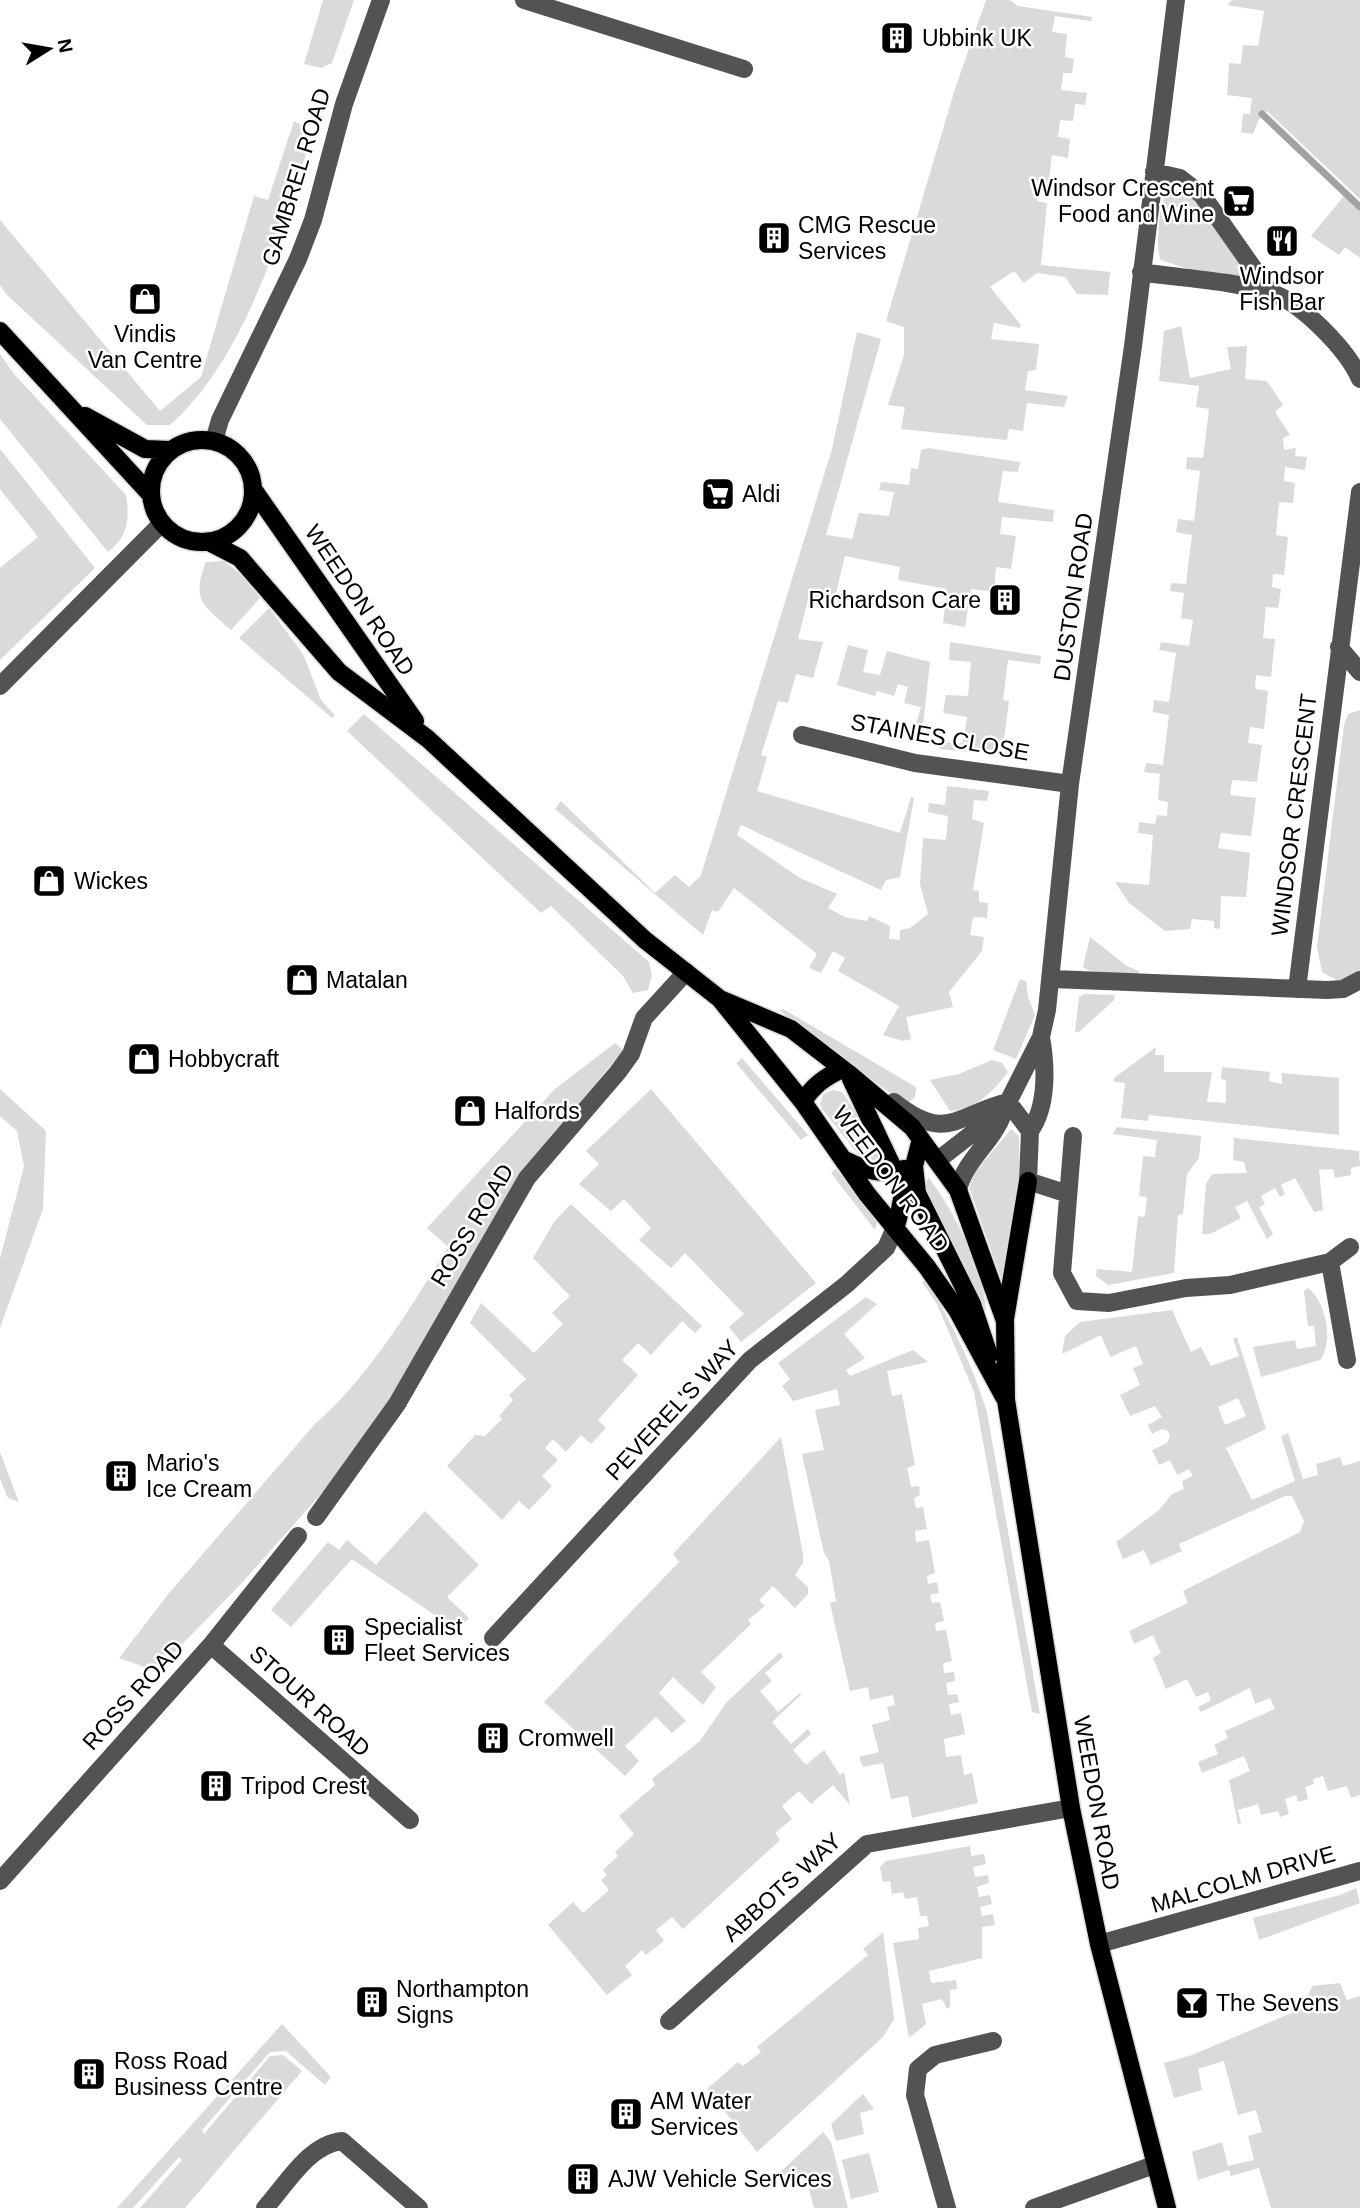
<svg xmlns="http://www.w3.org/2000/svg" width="1360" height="2208" viewBox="0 0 1360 2208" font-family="Helvetica,sans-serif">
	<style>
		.green { fill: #dadada; fill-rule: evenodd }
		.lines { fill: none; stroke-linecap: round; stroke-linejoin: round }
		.stream { stroke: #a1a1a1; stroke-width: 7 }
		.major-casing { stroke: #dbdbdb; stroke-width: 21 }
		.minor { stroke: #535353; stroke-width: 18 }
		.major { stroke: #000; stroke-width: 18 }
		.labels { text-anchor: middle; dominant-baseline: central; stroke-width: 5; stroke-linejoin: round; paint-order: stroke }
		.poi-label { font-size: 23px; fill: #000; stroke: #fff; text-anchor: start }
		.street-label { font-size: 23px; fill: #000; stroke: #fff }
	</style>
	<rect width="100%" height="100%" fill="#fff"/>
	<!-- green -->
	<path class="green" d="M323,0H354L332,63L321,68L304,64Z
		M986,0H1010L1018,6L1092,17L1091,21L1055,16L1052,32L1067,34L1065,57L1074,59L1072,73H1063L1061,90L1087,93L1085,105L1075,104L1073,121L1060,120L1058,137L1070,139L1068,158L1052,155L1048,187H1038L1037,201L1047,203L1041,265L1110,272L1108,295L1077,294L1065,277L1037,273L1024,283L1014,271L990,287L1020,324V328L994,323L991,339L1039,344L1036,370L1028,371L1025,390L1068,396L1064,407L1027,403L1023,431L1009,429L1007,440L901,429L905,407L888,405L904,355V327L886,321L955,89Z
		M1232,0H1360V199L1267,111L1259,119L1253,134L1241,132L1243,114H1250L1252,98L1227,95L1229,63L1241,64L1243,45L1258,46L1264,11L1227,5Z
		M294,121L301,125L309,144C280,237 245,358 170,425H147L6,294L0,285V220L160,411L201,377L254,196L268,200Z
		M1178,190L1198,202L1248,271L1244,277L1188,269L1161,260C1155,249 1159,210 1164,198C1166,192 1172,191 1178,190Z
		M1344,196L1360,211V258L1345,247L1339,255L1311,236Z
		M1181,326L1190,378L1231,369L1227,347L1247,346L1245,379L1267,381L1283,405L1275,412L1290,435L1283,438L1284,450L1296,448L1295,456L1307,457L1305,470L1285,467L1284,481L1295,483L1293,503L1279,502L1276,535L1288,537L1284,575L1273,574L1272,587L1281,589L1278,608L1266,607L1263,638L1275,639L1271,677L1256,675L1255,689L1268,691L1264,729L1250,727L1248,743L1262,745L1257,782L1232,780L1230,795L1256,798L1251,836L1221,833L1218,848L1250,853L1246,897L1221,896L1220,929L1214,928V921L1192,919L1190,929L1165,931L1129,903L1115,882L1149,885L1153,835L1138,833L1139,822L1155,824L1157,815L1167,816L1168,802L1158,800L1160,774L1144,772L1146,763L1163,765L1169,715L1153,712L1154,700L1169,702L1176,653L1159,650L1161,642L1189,646L1193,620L1181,618L1184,593L1170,591L1171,583L1186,584L1192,535L1176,532L1178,519L1194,521L1200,471L1186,469L1187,457L1203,458L1209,409L1196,407L1199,386L1159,381L1164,331Z
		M857,332L881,339L826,535L852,539L859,513L889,516L894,492L879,490L881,482L909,485L911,468L918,469L921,450L928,448L1020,462L1018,472L1003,471L998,502L1054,510L1053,522L1002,517L1000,534L1016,536L1011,569L996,567L994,592L971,589L965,627L943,623L947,589L898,580L900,567L845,556L834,601L809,596L798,639L823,642L813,678L796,674L788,703L778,701L761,755L767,757L757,791L900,833L911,797L914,798L900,877L886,880L881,890L741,825L737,835L800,878L837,894L828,908L845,917L867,921L869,916L890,926L889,939L900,940V930L910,928L928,914L920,884L923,838L946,840L948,816L928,812L929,803L945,805L947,786L989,791L987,801L974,800L972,819L984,823L973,890L979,891V902L988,903L987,918L973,917L970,935L984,937L982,951L949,992L953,1007L906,1017L911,1039L903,1041L883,1035L899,1006L838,971L845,958L833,951L821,973L809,968L817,954L734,888L718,912L712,910L703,935L555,809L561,801L655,893L675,875L689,887L701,875L832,449Z
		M0,354L14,374L126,495C130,517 128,537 108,552L0,419Z
		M0,449L95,568L0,660V568L38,537L0,489Z
		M224,561L245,578L260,598L231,630C203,605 191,600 206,562Z
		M269,608L303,654L321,700L335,715L332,718L239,638Z
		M950,642L1041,656L1040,664L1008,660L1003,700L1009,701L1002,755L939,749L940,742L963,743L967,717L943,713L946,695L968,696L971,662L949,660Z
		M848,645L868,650L863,672L880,675L887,651L930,662L922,733L914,731L921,707L904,703L908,687L898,684L894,696L877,691L875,696L837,685Z
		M1360,710V974L1338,981L1322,972L1317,947L1344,725L1348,714Z
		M364,714L649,962L652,975L648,990L633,993L623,976L551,906L541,913L347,731Z
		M1090,937L1127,966L1139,971L1138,975L1090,971L1083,967Z
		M1020,979L1026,981L1028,997L1035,1015L1016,1059L993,1050Z
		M1085,994L1115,995L1114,1000L1079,1032H1075L1079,997Z
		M783,1009L916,1087L915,1097L909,1102L901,1101L779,1010Z
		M615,1043L623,1050L513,1185L390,1403L329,1485L240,1585L156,1671L119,1658L170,1592L314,1425C370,1376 409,1310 448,1247L427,1228L555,1089Z
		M1156,1047L1155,1055H1164V1072H1212L1207,1102L1226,1103V1080L1221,1079L1222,1067L1270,1072L1269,1081L1282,1084V1073L1339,1078V1135L1149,1115L1148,1121L1121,1118L1125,1083L1114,1082V1078Z
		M742,1058L808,1135L801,1140L736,1063Z
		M992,1060L1002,1063L1008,1072C993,1092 976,1109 950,1111L930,1080L959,1074Z
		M0,1089L46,1131L43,1209L0,1328V1259L24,1166L17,1131L0,1116Z
		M651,1089L816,1283L741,1342L729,1327L744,1314L685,1253L671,1268L639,1240L651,1228L624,1199L611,1211L579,1184L599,1164L586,1151Z
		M832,1090L842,1092L863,1123L885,1168H869L822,1109L820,1103L824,1094Z
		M1117,1127L1201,1136L1199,1158L1187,1174L1183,1214L1178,1215L1174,1273L1108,1285L1096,1276L1097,1269L1132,1272L1138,1216L1145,1217L1147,1197L1139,1196L1143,1156L1155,1157L1157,1140L1113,1134Z
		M1011,1129L1019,1136L1020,1193L1006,1280L1002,1281L969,1187L975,1172Z
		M1234,1138L1359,1151L1360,1166L1351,1168V1175L1335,1178L1333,1169L1319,1170L1323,1210L1314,1212L1295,1178L1281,1185L1285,1194L1280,1197L1275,1188L1261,1196L1265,1204L1259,1207L1273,1234L1267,1239L1247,1201L1235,1207L1241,1218L1210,1234H1202L1206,1184L1212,1174L1247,1173L1244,1162L1233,1160Z
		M836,1169L877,1222L875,1230L831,1173Z
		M928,1177C953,1208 984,1271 986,1311L983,1312L928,1199L925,1186Z
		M571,1204L702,1326L695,1333L682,1321L651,1355L638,1343L622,1360L638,1375L598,1420L606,1428L591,1444L581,1435L566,1452L553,1439L545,1448L558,1460L542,1476L552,1486L529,1510L519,1501L502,1520L447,1466L475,1435L485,1436L502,1419L499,1416L513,1400L509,1395L526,1379L470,1323L481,1303L534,1353L563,1324L552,1313L570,1296L533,1258L554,1222Z
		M926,1280C952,1323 972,1364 987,1412L1040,1714L1032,1712L974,1392L937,1304L922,1282Z
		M1308,1288C1326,1301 1334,1342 1320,1360L1261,1377L1253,1347L1295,1340L1297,1349L1316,1346L1314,1326H1308L1304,1291Z
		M866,1297L877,1304L844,1334L865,1358L846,1370L850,1376L913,1350L928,1362L887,1371L892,1396L902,1394L915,1465L907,1468L911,1487L919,1486L920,1495L914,1498L916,1508L923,1507L927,1529L915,1531L916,1542L929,1540L935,1573L927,1576L928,1584L937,1582L939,1593L930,1595L932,1603L940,1602L944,1621L935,1623L936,1631L946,1630L952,1661L943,1663L944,1673L954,1672L955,1681L946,1683L948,1695L957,1694L959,1702L949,1704L951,1715L961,1713L965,1734L944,1739L946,1757L961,1755L964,1775L972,1773L978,1803L912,1818L908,1796L891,1799L883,1763L863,1767L859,1757L879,1752L872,1725L890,1720L887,1707L895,1705L893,1695L870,1700L868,1687L850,1691L830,1603L836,1601L829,1561L824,1553L802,1454L824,1450L815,1410L840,1405L837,1389L793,1401L782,1386L790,1379L778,1363Z
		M1172,1310L1191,1352L1201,1347L1211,1366L1239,1356L1233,1339L1237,1337L1266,1429L1226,1448L1252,1500L1295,1481L1281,1436L1288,1433L1303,1479L1318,1475L1316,1464L1340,1457L1343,1466L1360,1461V1795L1351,1798L1347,1786L1328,1791L1323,1776L1313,1779L1314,1784L1305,1787L1308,1799L1298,1802L1296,1795L1285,1799L1289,1814L1280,1817L1278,1811L1261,1815L1258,1804L1238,1810L1241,1823L1238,1824L1229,1780L1250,1771L1244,1756L1202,1773L1198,1762L1218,1754L1214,1745L1228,1738L1225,1731L1275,1709L1270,1698L1255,1704L1250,1688L1201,1712L1198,1707L1211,1700L1208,1692L1196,1697L1187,1679L1166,1689L1153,1658L1161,1653L1153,1635L1134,1644L1129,1631L1188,1603L1183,1591L1300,1532L1304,1521L1292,1496H1285L1179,1544L1182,1551L1151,1565L1144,1550L1123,1559L1116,1542L1159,1510L1172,1494L1184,1489L1182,1481L1193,1476L1189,1469L1177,1475L1170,1460L1159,1465L1152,1450L1167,1443L1170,1436L1168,1431L1162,1429L1152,1434L1148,1425L1162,1417L1155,1406L1130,1416L1120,1395L1140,1385L1133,1368L1143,1364L1136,1346L1110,1357L1101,1335L1062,1354L1065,1336L1080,1322ZM1238,1398L1246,1416L1225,1425L1218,1407Z
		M781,1437L803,1554V1563L795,1575L808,1587V1594L795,1608L773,1586L759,1600L765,1606L748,1620L751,1624L701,1672L716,1687L703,1705L673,1677L659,1693L686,1721L672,1733L656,1717L625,1746L639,1761L625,1776L544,1702L679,1562L673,1554Z
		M0,1452L19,1502L8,1498L0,1479Z
		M425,1511L479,1565L447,1597L469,1618L457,1630L352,1559L291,1627L271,1610L328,1542L339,1550L347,1540L376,1565Z
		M780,1652L783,1657L765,1673L772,1681L760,1691L778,1712L800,1693L801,1695L772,1722L791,1744L808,1729L811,1734L793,1750L806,1765L824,1750L840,1775L844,1772L850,1805L833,1785L811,1804L799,1791L782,1806L792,1819L775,1833L780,1840L683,1929L672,1917L656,1930L664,1941L646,1955L642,1950L625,1966L632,1975L607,1995L548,1925L573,1902L583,1913L609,1890L601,1880L607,1875L603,1870L618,1856L615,1852L634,1834L619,1816L655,1785L652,1779L700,1741L726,1703Z
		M970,1846L971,1856L984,1854L986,1864L973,1867L975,1877L988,1875L989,1883L977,1887L979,1897L990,1895L992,1904L980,1907L982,1916L993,1914L995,1925L982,1927V1958L929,1971L931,1983L956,1980L957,1989L950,1990V2007L947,2009L942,1999L922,2004L926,2024L909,2038L893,1943L919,1939L918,1928L929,1926L927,1916H920L917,1897L905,1899L903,1892L892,1894L890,1881L883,1882L880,1867L886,1861Z
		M1356,1888L1360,1903L1259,1940L1253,1918L1340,1895Z
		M883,1932L894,2019L883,2037L757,2152L707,2089L738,2062L743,2066L761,2052L757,2047L868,1955L863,1949Z
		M1340,1983L1347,2000L1360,1996V2208H1271L1259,2168L1231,2176L1229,2170L1198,2180L1192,2152L1222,2142L1228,2166L1254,2160L1248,2136L1262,2132L1256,2110L1238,2115L1224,2061L1198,2069L1202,2090L1174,2098L1164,2063L1192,2055L1303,2008L1312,1986Z
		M282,2024L331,2077L325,2085L286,2051L270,2052L202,2130L204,2134L270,2056L283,2055L302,2071L185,2208H140L182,2160L179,2157L133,2208H117Z
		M863,2094L874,2109L860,2113L864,2134L836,2141L831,2124Z
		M823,2132L831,2142L848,2208H814L805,2175L780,2181L775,2177Z
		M869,2153L879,2192L851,2199L842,2160Z"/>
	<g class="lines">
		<!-- stream -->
		<path class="stream" d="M1262,114L1360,207"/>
		<defs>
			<path id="major" d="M0,331L151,495
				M85,416L145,449L170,450
				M151 491a51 51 0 1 1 102 0a51 51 0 1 1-102 0Z
				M253,489L415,721
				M209,542L240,558L339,672L428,739L645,940L720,999L803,1102L867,1194L927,1267L957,1310L1004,1397
				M720,999L791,1029L848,1073L912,1127L958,1190L1005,1321L1006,1400L1071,1808L1099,1944L1167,2208
				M851,1079L903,1189
				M803,1102C812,1086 826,1076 843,1069
				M921,1139L914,1166L917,1193L972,1304L989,1355
				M845,1160C867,1171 880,1175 904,1169
				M895,1228C902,1212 900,1194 908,1179
				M1005,1319L1028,1181"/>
		</defs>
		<!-- major casing -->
		<use href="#major" class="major-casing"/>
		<!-- minor -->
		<path class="minor" d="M524,0L744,69
			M1154,172L1180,178L1202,195L1270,292
			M1141,272C1178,278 1234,281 1269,292C1300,301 1347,349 1360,379
			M214,441L220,420L298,259L313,220L344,104L381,0
			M1339,647L1360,672
			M0,686L162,523
			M802,735L915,763L1070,784
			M1053,979L1327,990L1343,989L1360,980
			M1297,989L1360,492
			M894,1102C946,1143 954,1116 1008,1102
			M1008,1102L1030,1131L1028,1181L1068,1194
			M1030,1131C1048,1106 1046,1065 1041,1037
			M1073,1136L1062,1273L1077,1301L1109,1303L1186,1288L1230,1285L1330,1262L1347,1360
			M938,1160L1005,1108L1041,1037L1047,1010L1070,784L1133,346L1176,0
			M958,1190C965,1159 994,1142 1004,1111
			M1330,1262L1350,1247
			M316,1517L397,1404L527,1178L618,1072L631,1054L644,1018L686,972
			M493,1638L750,1360L847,1284L886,1248L895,1228
			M211,1645L410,1820
			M0,1881L211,1645L298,1536
			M1099,1944L1360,1871
			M669,2021L867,1844L1071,1808
			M265,2208C286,2185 309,2144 342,2141L419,2208
			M947,2208L915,2095L918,2069L935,2055L993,2041
			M1034,2208L1154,2165"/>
		<!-- major -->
		<use href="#major" class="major"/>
	</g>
	<!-- icons -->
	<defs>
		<symbol id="building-square" viewBox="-11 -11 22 22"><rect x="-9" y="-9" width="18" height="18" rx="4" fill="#000" stroke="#fff"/><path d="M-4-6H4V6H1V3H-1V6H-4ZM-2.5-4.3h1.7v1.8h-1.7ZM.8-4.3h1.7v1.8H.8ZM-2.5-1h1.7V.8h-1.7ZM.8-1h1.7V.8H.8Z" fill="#fff"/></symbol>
		<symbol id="supermarket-square" viewBox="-11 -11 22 22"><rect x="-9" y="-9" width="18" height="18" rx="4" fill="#000" stroke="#fff"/><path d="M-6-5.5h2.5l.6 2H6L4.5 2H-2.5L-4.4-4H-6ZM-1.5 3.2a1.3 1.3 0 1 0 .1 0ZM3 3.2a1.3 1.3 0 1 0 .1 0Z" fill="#fff"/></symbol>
		<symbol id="restaurant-square" viewBox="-11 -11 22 22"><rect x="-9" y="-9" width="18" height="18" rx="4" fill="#000" stroke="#fff"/><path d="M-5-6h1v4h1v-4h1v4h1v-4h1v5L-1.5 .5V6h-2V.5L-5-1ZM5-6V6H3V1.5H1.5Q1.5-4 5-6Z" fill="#fff"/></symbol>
		<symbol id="shop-square" viewBox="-11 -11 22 22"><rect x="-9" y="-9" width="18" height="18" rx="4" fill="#000" stroke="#fff"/><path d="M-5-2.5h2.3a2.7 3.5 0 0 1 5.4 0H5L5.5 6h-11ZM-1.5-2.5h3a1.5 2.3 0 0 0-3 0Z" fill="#fff"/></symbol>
		<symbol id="bar-square" viewBox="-11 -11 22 22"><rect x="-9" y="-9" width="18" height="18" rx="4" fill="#000" stroke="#fff"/><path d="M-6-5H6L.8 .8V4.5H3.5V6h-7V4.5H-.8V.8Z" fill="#fff"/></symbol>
	</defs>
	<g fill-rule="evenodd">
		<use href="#building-square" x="878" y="19" width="38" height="38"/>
		<use href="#supermarket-square" x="1220" y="182" width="38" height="38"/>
		<use href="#building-square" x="755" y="219" width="38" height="38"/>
		<use href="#restaurant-square" x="1263" y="222" width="38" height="38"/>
		<use href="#shop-square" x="126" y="280" width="38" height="38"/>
		<use href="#supermarket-square" x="699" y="475" width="38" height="38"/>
		<use href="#building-square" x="986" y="581" width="38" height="38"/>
		<use href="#shop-square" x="30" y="862" width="38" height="38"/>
		<use href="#shop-square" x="283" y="961" width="38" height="38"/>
		<use href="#shop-square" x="125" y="1040" width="38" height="38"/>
		<use href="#shop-square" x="451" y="1092" width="38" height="38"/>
		<use href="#building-square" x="102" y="1457" width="38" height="38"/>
		<use href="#building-square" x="320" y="1621" width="38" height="38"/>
		<use href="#building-square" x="474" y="1719" width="38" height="38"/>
		<use href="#building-square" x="197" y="1767" width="38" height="38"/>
		<use href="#building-square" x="353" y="1983" width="38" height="38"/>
		<use href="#bar-square" x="1173" y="1984" width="38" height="38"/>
		<use href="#building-square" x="70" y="2055" width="38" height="38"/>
		<use href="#building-square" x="607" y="2095" width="38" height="38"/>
		<use href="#building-square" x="564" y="2160" width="38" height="38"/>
	</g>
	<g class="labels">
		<!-- poi labels -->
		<g class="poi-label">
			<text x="922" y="38">Ubbink UK</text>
			<text x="1214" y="188" text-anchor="end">Windsor Crescent<tspan x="1214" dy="26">Food and Wine</tspan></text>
			<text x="798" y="225">CMG Rescue<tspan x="798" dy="26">Services</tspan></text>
			<text x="1282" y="276" text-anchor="middle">Windsor<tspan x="1282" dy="26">Fish Bar</tspan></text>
			<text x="145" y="334" text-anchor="middle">Vindis<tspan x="145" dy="26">Van Centre</tspan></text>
			<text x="742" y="494">Aldi</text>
			<text x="981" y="600" text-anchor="end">Richardson Care</text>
			<text x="74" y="881">Wickes</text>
			<text x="326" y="980">Matalan</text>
			<text x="168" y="1059">Hobbycraft</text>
			<text x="494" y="1111">Halfords</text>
			<text x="146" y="1463">Mario's<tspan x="146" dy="26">Ice Cream</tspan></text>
			<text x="364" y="1627">Specialist<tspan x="364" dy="26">Fleet Services</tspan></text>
			<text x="518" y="1738">Cromwell</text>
			<text x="241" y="1786">Tripod Crest</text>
			<text x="396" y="1989">Northampton<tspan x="396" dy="26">Signs</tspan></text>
			<text x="1216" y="2003">The Sevens</text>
			<text x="114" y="2061">Ross Road<tspan x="114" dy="26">Business Centre</tspan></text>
			<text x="650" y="2101">AM Water<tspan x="650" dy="26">Services</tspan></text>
			<text x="608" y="2179">AJW Vehicle Services</text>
		</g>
		<!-- street labels -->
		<g class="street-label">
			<text transform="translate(296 177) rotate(-73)">GAMBREL ROAD</text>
			<text transform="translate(1073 597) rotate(-82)">DUSTON ROAD</text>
			<text transform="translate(360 600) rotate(56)">WEEDON ROAD</text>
			<text transform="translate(940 737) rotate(10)">STAINES CLOSE</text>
			<text transform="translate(1294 815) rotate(-83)">WINDSOR CRESCENT</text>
			<text transform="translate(891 1179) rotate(53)">WEEDON ROAD</text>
			<text transform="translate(472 1225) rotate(-59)">ROSS ROAD</text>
			<text transform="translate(672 1410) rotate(-47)">PEVEREL'S WAY</text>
			<text transform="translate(133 1695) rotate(-48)">ROSS ROAD</text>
			<text transform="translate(310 1701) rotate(42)">STOUR ROAD</text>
			<text transform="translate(1097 1803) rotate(80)">WEEDON ROAD</text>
			<text transform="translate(1243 1879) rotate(-16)">MALCOLM DRIVE</text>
			<text transform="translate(782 1887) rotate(-42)">ABBOTS WAY</text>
		</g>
	</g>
	<!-- north arrow -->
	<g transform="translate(49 49) rotate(79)" stroke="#ffffff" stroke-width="5" paint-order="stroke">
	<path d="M0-5L12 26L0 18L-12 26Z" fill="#000000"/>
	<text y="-10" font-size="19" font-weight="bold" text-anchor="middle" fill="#000000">N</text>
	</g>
</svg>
